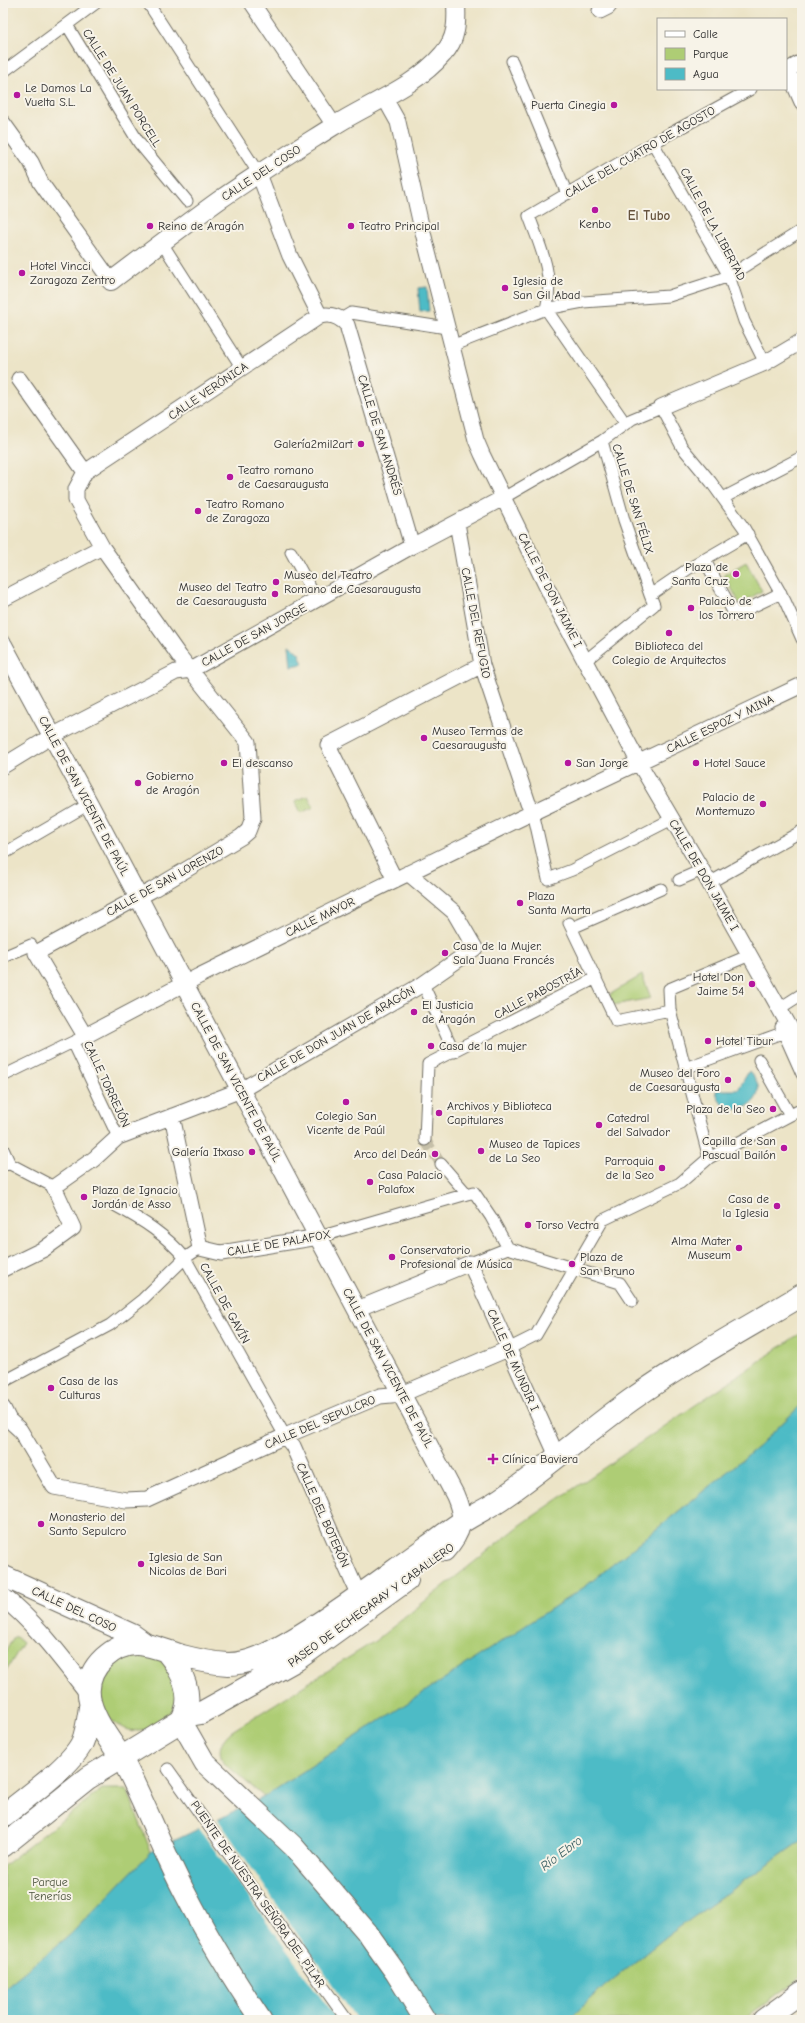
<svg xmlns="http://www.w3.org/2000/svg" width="805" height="2023" viewBox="0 0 805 2023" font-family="'Comic Neue',sans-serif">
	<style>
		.green { fill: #aecd75; stroke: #6c7c50 }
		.water { fill: #4dbbc6; stroke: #3c7378 }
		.pier { fill: #ece4c7 }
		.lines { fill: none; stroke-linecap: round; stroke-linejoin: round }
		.pedestrian-tunnel { stroke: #c5bfa8; stroke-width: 11; stroke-dasharray: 11 5.5; stroke-linecap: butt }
		.pedestrian-casing { stroke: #6f6c62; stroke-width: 13 }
		.minor-casing { stroke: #6f6c62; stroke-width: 17 }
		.tertiary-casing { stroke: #6f6c62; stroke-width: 20 }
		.secondary-casing { stroke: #6f6c62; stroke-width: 23 }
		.primary-casing { stroke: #6f6c62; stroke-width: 24 }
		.pedestrian { stroke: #fff; stroke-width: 11 }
		.minor { stroke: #fff; stroke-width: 15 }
		.tertiary { stroke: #fff; stroke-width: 18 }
		.secondary { stroke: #fff; stroke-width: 21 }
		.primary { stroke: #fff; stroke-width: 22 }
		.poi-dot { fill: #b5179e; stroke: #f7f3e8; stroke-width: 1.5 }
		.labels { text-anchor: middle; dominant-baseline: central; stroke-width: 4; stroke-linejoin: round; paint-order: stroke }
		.poi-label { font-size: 12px; fill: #2b2b2b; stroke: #f7f3e8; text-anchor: start }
		.street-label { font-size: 12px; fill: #2b2b2b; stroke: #f7f3e8 }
		.park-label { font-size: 12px; fill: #4c543e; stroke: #f7f3e8 }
		.neighbourhood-label { font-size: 13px; font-weight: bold; fill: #66533d; stroke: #f7f3e8 }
		.water-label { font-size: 13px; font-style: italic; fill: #375d61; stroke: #f7f3e8 }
	</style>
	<rect width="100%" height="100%" fill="#f7f3e8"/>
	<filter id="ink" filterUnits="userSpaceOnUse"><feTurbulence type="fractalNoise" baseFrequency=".025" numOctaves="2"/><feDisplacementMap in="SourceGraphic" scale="8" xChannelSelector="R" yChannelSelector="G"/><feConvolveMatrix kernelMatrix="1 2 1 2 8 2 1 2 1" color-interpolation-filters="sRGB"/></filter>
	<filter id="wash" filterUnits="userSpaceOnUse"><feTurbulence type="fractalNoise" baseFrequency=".012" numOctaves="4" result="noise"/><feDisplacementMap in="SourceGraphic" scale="16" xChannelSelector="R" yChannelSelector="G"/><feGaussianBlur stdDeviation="0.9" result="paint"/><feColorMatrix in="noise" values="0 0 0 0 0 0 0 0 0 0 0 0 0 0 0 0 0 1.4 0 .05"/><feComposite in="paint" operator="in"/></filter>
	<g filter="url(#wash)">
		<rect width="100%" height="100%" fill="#ece4c7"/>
		<!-- green -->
		<path class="green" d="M746,562L762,591L740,604L724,575Z
			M308,796L314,807L301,813L295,801Z
			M642,975L651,998L614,1005L609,995Z
			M802,1332V1404L758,1447L586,1586L264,1797L223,1762C217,1749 221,1740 232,1731L375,1641L522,1524Z
			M15,1636L23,1643L3,1676V1655Z
			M99 1692a39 39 0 1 1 78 0a39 39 0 1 1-78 0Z
			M102,1789H127L151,1852L70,1935L3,1989V1866Z
			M802,1840V1976L743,2020H568L605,1986L667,1936Z"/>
		<!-- water -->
		<path class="water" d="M427,287L429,311L420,312L418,288Z
			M289,645L299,653L303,664L291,666Z
			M749,1071C781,1102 721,1129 716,1090H738Z
			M802,1404V1840L667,1936L605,1986L568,2020H3V1989L70,1935L151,1852L264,1797L586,1586L758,1447Z"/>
		<!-- pier -->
		<path class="pier" d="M217,1818L357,2020H337L198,1827Z"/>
	</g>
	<g filter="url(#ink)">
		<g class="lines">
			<!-- pedestrian-tunnel -->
			<path class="pedestrian-tunnel" d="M425,1140L441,1164"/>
			<defs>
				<path id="pedestrian" d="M148,3L259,174
					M67,25L139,143L187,201
					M512,61L567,194
					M3,72L96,3
					M653,143L729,276L744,321L765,363
					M162,243L242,368
					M546,309C555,277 540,246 529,216L653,143L751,89
					M546,309L625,423
					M341,319L351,313L447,328
					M451,346L546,309L583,302L669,296L706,284L729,276L802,230
					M602,441L624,520L650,595L688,569L748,534
					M503,498L602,441L632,419L661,407L682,447L711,482L744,528L785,601L802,639
					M723,498L802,457
					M291,552L317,600
					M704,559L735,615L781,593
					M585,661L654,605L650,595
					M533,812L548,879L572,870L672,819
					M3,854L89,804
					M679,880L702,870
					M709,883L802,831
					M569,923L616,1021L670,1010
					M572,928L661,889
					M3,957L31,945L36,953
					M423,984L454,1052
					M780,1008L802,994
					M781,1027L802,1074
					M73,1042L118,1137
					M759,1060L790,1115
					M685,1068L782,1033
					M3,1076L79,1039
					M425,1140L428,1064L596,978
					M3,1149L10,1164
					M709,1158L670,1010L669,989L750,955
					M441,1164L467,1194
					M3,1165L10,1164L54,1187
					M116,1206C142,1220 166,1235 185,1258L285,1436
					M319,1237L474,1192L491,1217L508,1248L620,1283L632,1301
					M470,1263L508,1248
					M508,1349L536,1335L603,1220L680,1183L709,1158L802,1109
					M3,1382L110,1325L143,1299L185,1258L200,1248
					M168,1769L347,2020"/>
				<path id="minor" d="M252,3L334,125
					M600,11L608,7L611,3
					M802,62L788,70L802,102
					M384,97L398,122L421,225L476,440L482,454L558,610L639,763L702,870L802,1049
					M3,123L31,162L41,183L111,281
					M259,174L290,256L320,316
					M19,379L85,472
					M661,407L765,363L802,341
					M457,523L482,665L528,803L533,812
					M412,546L347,325C340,317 330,313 320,316L85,472L76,489V500L102,547L180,657L248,742L253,818L248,831L241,837L152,890L36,953L85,1036L199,976L519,819L802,685
					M3,599L102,547
					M3,766L52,736L176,672L191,670L412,546L503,498
					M395,880L328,745L482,665
					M172,1116L200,1248L221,1253L319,1237
					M3,1269L44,1249L73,1228L54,1187L94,1159L118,1137L241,1090L423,984L475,948L454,912L408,873
					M357,1309L470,1263L557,1456
					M3,1408L9,1420L20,1430L54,1487L126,1500L147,1499L285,1436L380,1396L402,1394L508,1349
					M285,1436L293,1446L359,1596"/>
				<path id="tertiary" d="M111,281C147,254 182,227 218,201C255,175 294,151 332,127C369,103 414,88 443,54C457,39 457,22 456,3
					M3,645L89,804L455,1495C466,1520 463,1532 445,1552
					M3,1597C37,1624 62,1659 89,1693"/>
				<path id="secondary" d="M3,1576L133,1635L144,1643
					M181,1721L205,1763L293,1846L366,1931L396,1973L425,2020
					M121,1757C145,1802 162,1850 186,1895C208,1938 234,1980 261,2020
					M763,2020L802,1992"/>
				<path id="primary" d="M184,1716L201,1713L296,1660L407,1580
					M121,1757C102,1728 69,1691 104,1658C131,1633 153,1647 182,1656C197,1660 213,1663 228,1664C250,1664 270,1653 289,1642C337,1614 382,1579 427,1547C440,1538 452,1528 465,1520C478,1512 493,1505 505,1496C548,1466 588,1431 631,1400C686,1361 745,1329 802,1295
					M3,1816C25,1798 70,1767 82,1743C87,1732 88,1719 90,1707
					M3,1846L88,1778L181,1721C196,1697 182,1670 166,1651"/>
			</defs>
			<!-- pedestrian casing -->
			<use href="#pedestrian" class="pedestrian-casing"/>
			<!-- minor casing -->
			<use href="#minor" class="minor-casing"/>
			<!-- tertiary casing -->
			<use href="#tertiary" class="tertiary-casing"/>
			<!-- secondary casing -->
			<use href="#secondary" class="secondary-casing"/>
			<!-- primary casing -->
			<use href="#primary" class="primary-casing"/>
			<!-- pedestrian -->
			<use href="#pedestrian" class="pedestrian"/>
			<!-- minor -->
			<use href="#minor" class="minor"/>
			<!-- tertiary -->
			<use href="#tertiary" class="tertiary"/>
			<!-- secondary -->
			<use href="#secondary" class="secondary"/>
			<!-- primary -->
			<use href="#primary" class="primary"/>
		</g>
	</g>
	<!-- markers -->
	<g class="poi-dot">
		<circle cx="17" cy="95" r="4"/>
		<circle cx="614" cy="105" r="4"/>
		<circle cx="595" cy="210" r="4"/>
		<circle cx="150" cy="226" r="4"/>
		<circle cx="351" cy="226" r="4"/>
		<circle cx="22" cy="273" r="4"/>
		<circle cx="505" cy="288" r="4"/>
		<circle cx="361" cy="444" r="4"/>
		<circle cx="230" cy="477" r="4"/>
		<circle cx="198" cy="511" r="4"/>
		<circle cx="736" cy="574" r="4"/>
		<circle cx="276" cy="582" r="4"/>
		<circle cx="275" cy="594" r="4"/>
		<circle cx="691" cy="608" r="4"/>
		<circle cx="669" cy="633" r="4"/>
		<circle cx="424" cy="738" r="4"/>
		<circle cx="224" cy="763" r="4"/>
		<circle cx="568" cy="763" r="4"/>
		<circle cx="696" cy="763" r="4"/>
		<circle cx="138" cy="783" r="4"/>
		<circle cx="763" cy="804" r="4"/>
		<circle cx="520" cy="903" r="4"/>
		<circle cx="445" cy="953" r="4"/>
		<circle cx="752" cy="984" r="4"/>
		<circle cx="414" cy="1012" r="4"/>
		<circle cx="708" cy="1041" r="4"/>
		<circle cx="431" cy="1046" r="4"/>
		<circle cx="728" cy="1080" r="4"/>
		<circle cx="346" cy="1102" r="4"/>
		<circle cx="773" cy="1109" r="4"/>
		<circle cx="439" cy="1113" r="4"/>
		<circle cx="599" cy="1125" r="4"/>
		<circle cx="784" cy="1148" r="4"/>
		<circle cx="481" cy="1151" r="4"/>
		<circle cx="252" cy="1152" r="4"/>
		<circle cx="435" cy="1154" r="4"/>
		<circle cx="662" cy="1168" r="4"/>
		<circle cx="370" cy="1182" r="4"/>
		<circle cx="84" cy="1197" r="4"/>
		<circle cx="777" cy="1206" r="4"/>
		<circle cx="528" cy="1225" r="4"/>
		<circle cx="739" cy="1248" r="4"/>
		<circle cx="392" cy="1257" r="4"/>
		<circle cx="572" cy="1264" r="4"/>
		<circle cx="51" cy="1388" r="4"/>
		<path d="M491 1453h4v4h4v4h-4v4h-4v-4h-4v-4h4z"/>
		<circle cx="41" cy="1524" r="4"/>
		<circle cx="141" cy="1564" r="4"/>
	</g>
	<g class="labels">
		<!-- poi labels -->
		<g class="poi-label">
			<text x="25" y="88">Le Damos La<tspan x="25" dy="14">Vuelta S.L.</tspan></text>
			<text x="606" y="105" text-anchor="end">Puerta Cinegia</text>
			<text x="595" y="224" text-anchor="middle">Kenbo</text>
			<text x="158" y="226">Reino de Aragón</text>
			<text x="359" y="226">Teatro Principal</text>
			<text x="30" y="266">Hotel Vincci<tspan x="30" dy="14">Zaragoza Zentro</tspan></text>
			<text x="513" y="281">Iglesia de<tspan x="513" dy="14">San Gil Abad</tspan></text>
			<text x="353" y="444" text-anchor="end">Galería2mil2art</text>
			<text x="238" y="470">Teatro romano<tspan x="238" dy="14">de Caesaraugusta</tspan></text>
			<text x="206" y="504">Teatro Romano<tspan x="206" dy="14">de Zaragoza</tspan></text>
			<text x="728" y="567" text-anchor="end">Plaza de<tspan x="728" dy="14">Santa Cruz</tspan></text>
			<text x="284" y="575">Museo del Teatro<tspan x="284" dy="14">Romano de Caesaraugusta</tspan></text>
			<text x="267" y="587" text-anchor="end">Museo del Teatro<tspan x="267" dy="14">de Caesaraugusta</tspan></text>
			<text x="699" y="601">Palacio de<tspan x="699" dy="14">los Torrero</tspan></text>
			<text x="669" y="646" text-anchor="middle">Biblioteca del<tspan x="669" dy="14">Colegio de Arquitectos</tspan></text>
			<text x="432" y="731">Museo Termas de<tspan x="432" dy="14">Caesaraugusta</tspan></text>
			<text x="232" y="763">El descanso</text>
			<text x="576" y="763">San Jorge</text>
			<text x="704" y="763">Hotel Sauce</text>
			<text x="146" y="776">Gobierno<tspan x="146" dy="14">de Aragón</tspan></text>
			<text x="755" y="797" text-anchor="end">Palacio de<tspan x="755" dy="14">Montemuzo</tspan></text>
			<text x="528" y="896">Plaza<tspan x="528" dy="14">Santa Marta</tspan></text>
			<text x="453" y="946">Casa de la Mujer.<tspan x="453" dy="14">Sala Juana Francés</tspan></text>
			<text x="744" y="977" text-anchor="end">Hotel Don<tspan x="744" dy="14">Jaime 54</tspan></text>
			<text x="422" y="1005">El Justicia<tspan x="422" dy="14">de Aragón</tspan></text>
			<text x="716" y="1041">Hotel Tibur</text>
			<text x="439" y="1046">Casa de la mujer</text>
			<text x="720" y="1073" text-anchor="end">Museo del Foro<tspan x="720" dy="14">de Caesaraugusta</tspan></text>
			<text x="447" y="1106">Archivos y Biblioteca<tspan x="447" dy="14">Capitulares</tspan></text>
			<text x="765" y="1109" text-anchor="end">Plaza de la Seo</text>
			<text x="346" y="1116" text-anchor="middle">Colegio San<tspan x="346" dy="14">Vicente de Paúl</tspan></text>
			<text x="607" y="1118">Catedral<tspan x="607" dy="14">del Salvador</tspan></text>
			<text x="776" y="1141" text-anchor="end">Capilla de San<tspan x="776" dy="14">Pascual Bailón</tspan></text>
			<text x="489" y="1144">Museo de Tapices<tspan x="489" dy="14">de La Seo</tspan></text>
			<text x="244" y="1152" text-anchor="end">Galería Itxaso</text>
			<text x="427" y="1154" text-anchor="end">Arco del Deán</text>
			<text x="654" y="1161" text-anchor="end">Parroquia<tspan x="654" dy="14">de la Seo</tspan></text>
			<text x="378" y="1175">Casa Palacio<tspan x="378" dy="14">Palafox</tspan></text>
			<text x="92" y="1190">Plaza de Ignacio<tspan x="92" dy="14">Jordán de Asso</tspan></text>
			<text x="769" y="1199" text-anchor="end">Casa de<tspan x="769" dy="14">la Iglesia</tspan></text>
			<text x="536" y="1225">Torso Vectra</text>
			<text x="731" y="1241" text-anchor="end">Alma Mater<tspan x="731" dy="14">Museum</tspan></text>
			<text x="400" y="1250">Conservatorio<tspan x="400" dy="14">Profesional de Música</tspan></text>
			<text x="580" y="1257">Plaza de<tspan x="580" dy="14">San Bruno</tspan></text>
			<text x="59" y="1381">Casa de las<tspan x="59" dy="14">Culturas</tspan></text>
			<text x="502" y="1459">Clínica Baviera</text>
			<text x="49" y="1517">Monasterio del<tspan x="49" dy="14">Santo Sepulcro</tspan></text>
			<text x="149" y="1557">Iglesia de San<tspan x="149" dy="14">Nicolas de Bari</tspan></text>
		</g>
		<!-- street labels -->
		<g class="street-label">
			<text transform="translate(122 88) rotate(58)">CALLE DE JUAN PORCELL</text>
			<text transform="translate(640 152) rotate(-30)">CALLE DEL CUATRO DE AGOSTO</text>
			<text transform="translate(261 173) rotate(-33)">CALLE DEL COSO</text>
			<text transform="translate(713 224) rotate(62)">CALLE DE LA LIBERTAD</text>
			<text transform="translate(208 391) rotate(-34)">CALLE VERÓNICA</text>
			<text transform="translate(380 435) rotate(73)">CALLE DE SAN ANDRÉS</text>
			<text transform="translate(633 499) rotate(73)">CALLE DE SAN FÉLIX</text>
			<text transform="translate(550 590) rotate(63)">CALLE DE DON JAIME I</text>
			<text transform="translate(476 623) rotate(79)">CALLE DEL REFUGIO</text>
			<text transform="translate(254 635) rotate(-29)">CALLE DE SAN JORGE</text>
			<text transform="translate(720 724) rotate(-26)">CALLE ESPOZ Y MINA</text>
			<text transform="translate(84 796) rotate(62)">CALLE DE SAN VICENTE DE PAÚL</text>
			<text transform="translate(704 875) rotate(60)">CALLE DE DON JAIME I</text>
			<text transform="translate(165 881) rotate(-29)">CALLE DE SAN LORENZO</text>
			<text transform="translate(320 917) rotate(-26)">CALLE MAYOR</text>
			<text transform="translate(538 993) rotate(-28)">CALLE PABOSTRÍA</text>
			<text transform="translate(336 1034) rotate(-30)">CALLE DE DON JUAN DE ARAGÓN</text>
			<text transform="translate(236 1082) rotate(62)">CALLE DE SAN VICENTE DE PAÚL</text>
			<text transform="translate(107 1084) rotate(65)">CALLE TORREJÓN</text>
			<text transform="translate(279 1243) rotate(-10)">CALLE DE PALAFOX</text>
			<text transform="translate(225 1303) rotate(61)">CALLE DE GAVÍN</text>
			<text transform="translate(513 1360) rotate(66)">CALLE DE MUNDIR I</text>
			<text transform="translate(388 1368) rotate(62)">CALLE DE SAN VICENTE DE PAÚL</text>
			<text transform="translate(320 1422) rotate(-23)">CALLE DEL SEPULCRO</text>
			<text transform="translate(323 1515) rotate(66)">CALLE DEL BOTERÓN</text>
			<text transform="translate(371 1605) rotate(-36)">PASEO DE ECHEGARAY Y CABALLERO</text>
			<text transform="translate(74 1609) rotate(25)">CALLE DEL COSO</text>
			<text transform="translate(258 1894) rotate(55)">PUENTE DE NUESTRA SEÑORA DEL PILAR</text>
		</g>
		<!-- park labels -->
		<g class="park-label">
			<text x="50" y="1882">Parque<tspan x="50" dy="14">Tenerías</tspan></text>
		</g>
		<!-- neighbourhood labels -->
		<g class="neighbourhood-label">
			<text x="649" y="215">El Tubo</text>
		</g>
		<!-- water labels -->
		<g class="water-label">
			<text transform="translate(561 1853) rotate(-37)">Río Ebro</text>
		</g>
	</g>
	<!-- margin -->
	<rect width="805" height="2023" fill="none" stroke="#f7f3e8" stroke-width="16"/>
	<!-- legend -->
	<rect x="657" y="18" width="130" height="72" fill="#f7f3e8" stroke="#a5a39c"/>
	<rect x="665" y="31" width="20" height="6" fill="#ffffff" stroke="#a5a39c"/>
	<text x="693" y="38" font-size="12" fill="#2b2b2b">Calle</text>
	<rect x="665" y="48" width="20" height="12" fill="#aecd75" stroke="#a5a39c"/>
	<text x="693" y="58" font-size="12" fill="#2b2b2b">Parque</text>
	<rect x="665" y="68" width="20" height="12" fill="#4dbbc6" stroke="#a5a39c"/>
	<text x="693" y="78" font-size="12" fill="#2b2b2b">Agua</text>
</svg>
